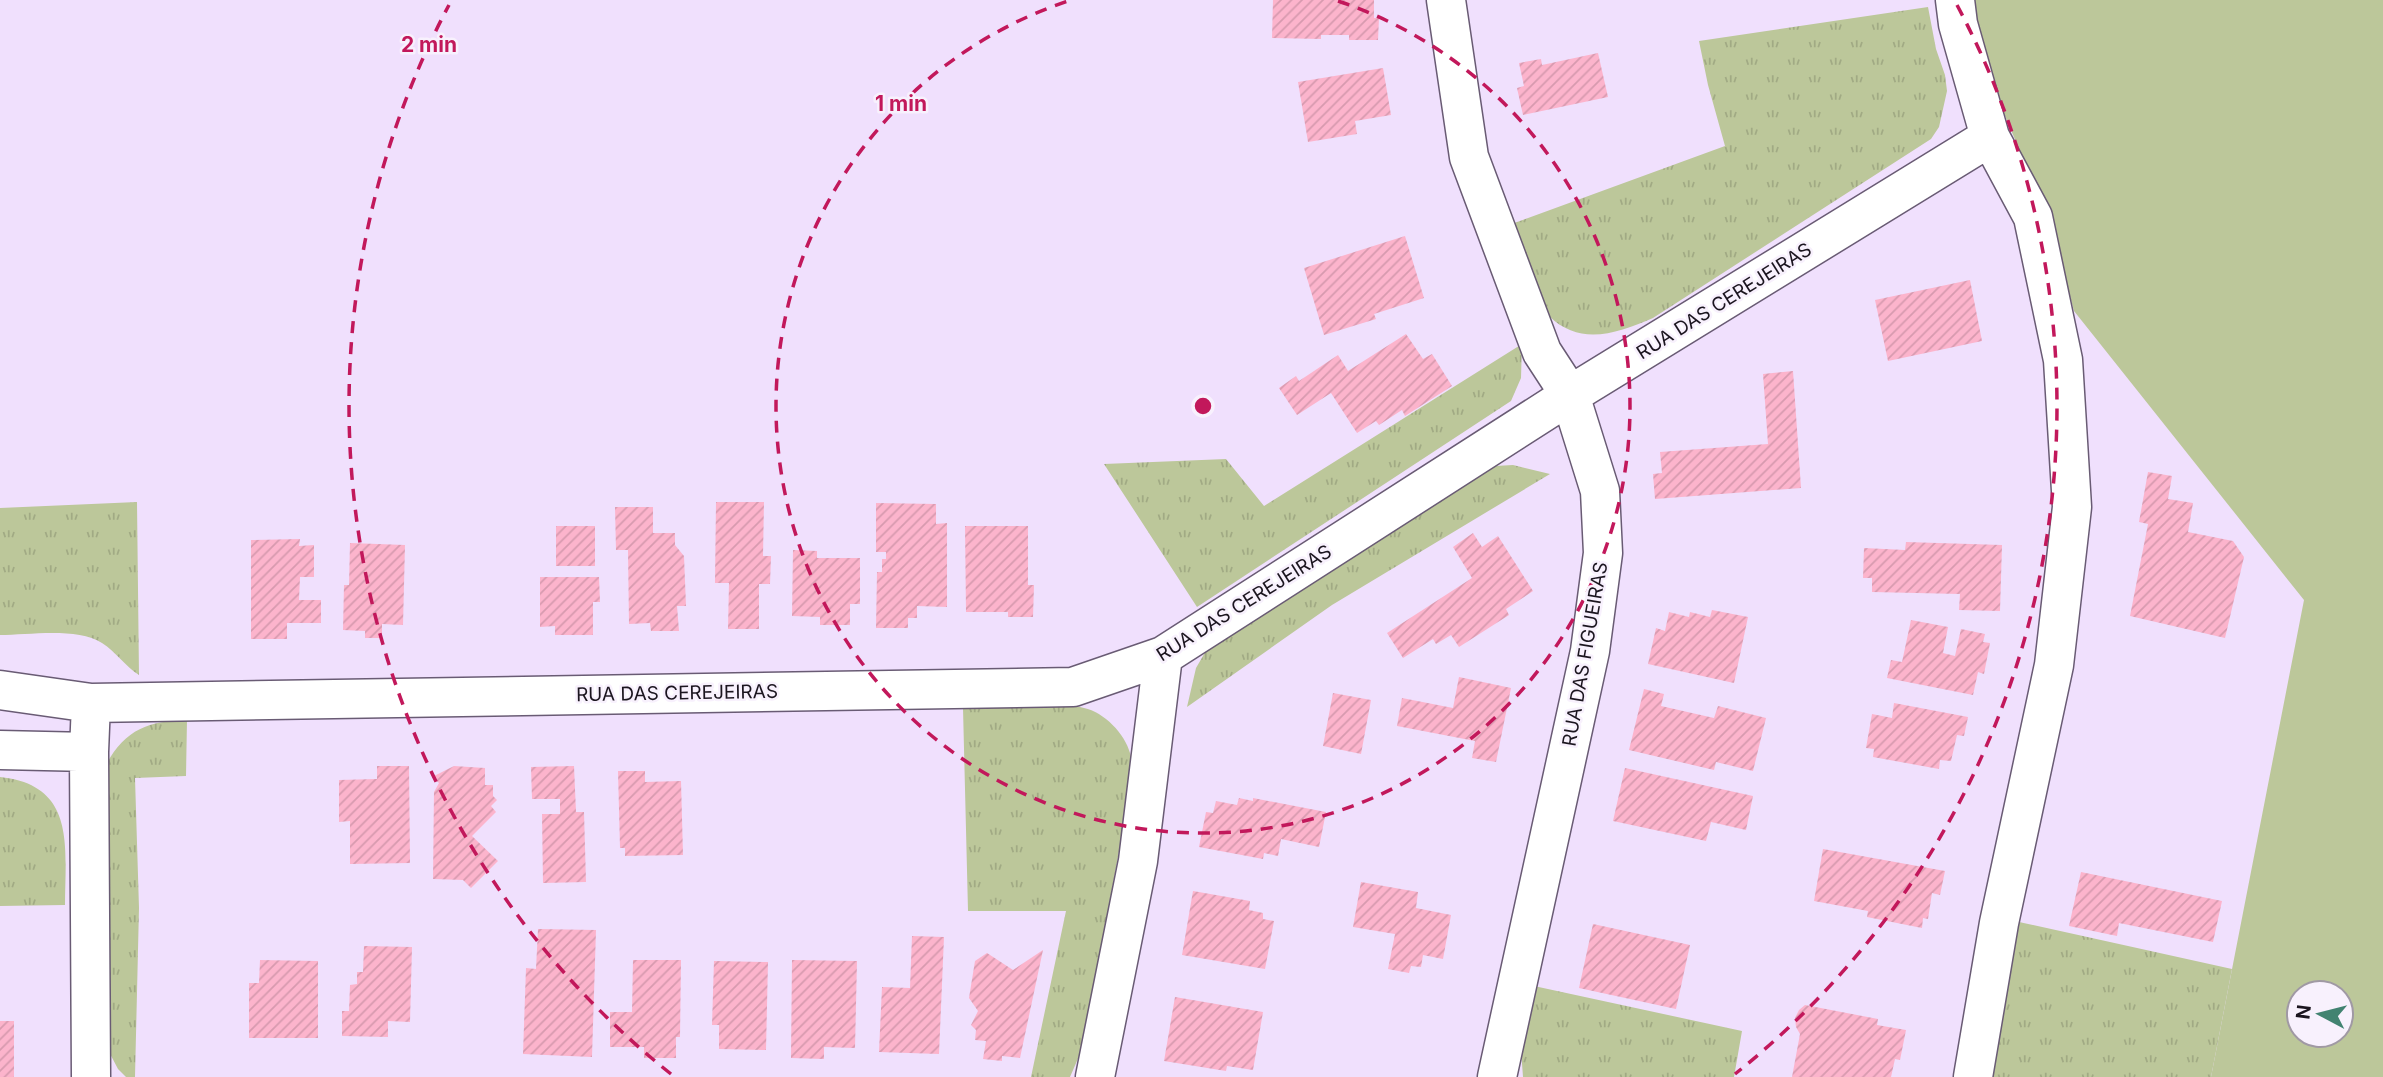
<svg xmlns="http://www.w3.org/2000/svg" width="2383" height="1077" viewBox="0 0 2383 1077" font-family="Inter,sans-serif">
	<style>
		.grass { fill: url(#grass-tufts) }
		.park { fill: #bcc79a; fill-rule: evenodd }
		.building { fill: url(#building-hatch) }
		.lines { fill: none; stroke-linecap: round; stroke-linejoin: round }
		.street-casing { stroke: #695b74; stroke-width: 41 }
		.street { stroke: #fff; stroke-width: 38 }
		.ring { fill: none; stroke: #c2185b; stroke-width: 3.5; stroke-dasharray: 12 9 }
		.labels { text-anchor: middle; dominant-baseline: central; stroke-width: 5; stroke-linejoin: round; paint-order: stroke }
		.street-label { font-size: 19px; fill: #1b151f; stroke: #f8f1fd }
		.centre { fill: #c2185b; stroke: #f8f1fd; stroke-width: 3.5 }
		.ring-label { font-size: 21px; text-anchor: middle; font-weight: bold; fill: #c2185b; stroke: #f8f1fd; stroke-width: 5; stroke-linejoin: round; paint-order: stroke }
	</style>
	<defs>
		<pattern id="grass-tufts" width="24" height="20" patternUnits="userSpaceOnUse" patternTransform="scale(1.75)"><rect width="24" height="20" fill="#bcc79a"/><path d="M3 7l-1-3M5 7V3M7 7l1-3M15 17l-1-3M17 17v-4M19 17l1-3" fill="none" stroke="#a1aa84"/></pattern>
		<pattern id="building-hatch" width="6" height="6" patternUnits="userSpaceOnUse" patternTransform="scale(1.75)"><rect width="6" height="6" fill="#fcb4cc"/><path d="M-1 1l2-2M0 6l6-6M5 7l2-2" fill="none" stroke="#d79aaf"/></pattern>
	</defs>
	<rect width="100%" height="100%" fill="#f0e0fd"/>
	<!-- grass -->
	<path class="grass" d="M1928,7L1936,49L1945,75L1947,91L1939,127L1931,139L1653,318C1617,333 1581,347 1549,316L1509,225L1725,146L1708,85L1699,41Z
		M1522,344L1521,378L1511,401L1197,607L1104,464L1226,459L1264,506Z
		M1513,465L1550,474L1332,605L1187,707L1196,668L1207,649L1495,466Z
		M137,502L139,675C125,666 116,652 102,643C77,627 29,635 0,635V508Z
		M1046,707C1058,707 1072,705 1084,708C1104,712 1125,734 1130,753C1133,763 1131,775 1131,786L1083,1047L1070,1077H1031L1066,911H968L963,708Z
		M187,720L186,776L135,778L139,908L135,1077H126L118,1069L107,1048L106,765C125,729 149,721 187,720Z
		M0,777C77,785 65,848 65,905L0,906Z
		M2019,922L2232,969L2211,1077H1989L2006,978Z
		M1534,986L1742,1031L1734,1077H1523L1521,1050Z"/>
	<!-- park -->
	<path class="park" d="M1968,0H2383V1077H2211L2304,600L2074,311L2064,274L2033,182L1989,78ZM2299,993H2341V1035H2299Z"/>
	<!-- building -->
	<path class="building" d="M1273,0H1374V18H1379L1378,40H1349V35H1321V39L1272,38Z
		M1598,53L1608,97L1523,115L1517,88L1524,86L1519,63L1541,59L1542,65Z
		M1383,68L1391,115L1355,121L1357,134L1308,142L1298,82Z
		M1405,236L1424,298L1374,314L1376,319L1324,335L1304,268Z
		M1970,280L1982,341L1888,361L1875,300Z
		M1406,334L1423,359L1432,354L1452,386L1405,416L1402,410L1379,425L1376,421L1357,433L1331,393L1297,415L1279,388L1296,376L1299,381L1338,355L1348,371Z
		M1793,371L1801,488L1655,499L1653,474L1662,473L1660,452L1768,444L1763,374Z
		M2148,472L2172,476L2168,499L2193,503L2188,532L2233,541L2244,557L2225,638L2130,616L2148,524L2139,522Z
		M716,502H764L763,556H771L770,584H759V629H728L729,583H715Z
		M876,503L936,504V524L947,523V607L917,606V618H908V628H876L877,572H882V559H886V552H876Z
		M615,507H653V533H675V545L684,556L686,606H677L679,631H651L650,623L629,624L628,550H616Z
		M556,526H595V566H556Z
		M965,526H1028V585H1034L1033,617H1008V612H966Z
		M1473,533L1482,547L1498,536L1533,591L1506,609L1509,615L1459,647L1451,635L1436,644L1433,639L1403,658L1387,633L1472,578L1453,547Z
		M300,539L299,546L314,545V577H300L299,600H321V623H287V639H251V540Z
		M1906,542L2002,545L2000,611L1959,610L1960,594L1872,592V578H1863L1864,548L1905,550Z
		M350,543L405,545L403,625L382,624V638H365V631L343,630L344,585H349Z
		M793,550L817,551V558H860V604H850V625H820V617L792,616Z
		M540,577H599L600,602H593V635H555V626L540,627Z
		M1712,610L1748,617L1734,683L1648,664L1656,628L1665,631L1669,612L1689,617L1690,612L1710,617Z
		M1911,620L1948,627L1943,653L1955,656L1961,629L1985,634L1983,642L1990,643L1984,674L1978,672L1973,695L1887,678L1891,660L1902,662Z
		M1459,677L1511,688L1496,762L1472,758L1475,741L1397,726L1402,698L1453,708Z
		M1644,689L1664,694L1661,706L1714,718L1718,706L1766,718L1753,771L1716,762L1714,770L1629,750Z
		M1333,693L1371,700L1361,754L1323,746Z
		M1894,703L1968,717L1964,736L1957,735L1951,761L1940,760L1939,769L1873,757L1874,749L1866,748L1872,714L1892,718Z
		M377,766H409L410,863L350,864V821L339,822V780L377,779Z
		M454,766L485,768V785H493V796L497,800L491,806L496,812L472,836L498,861L471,888L463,880L433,879L434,792L439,783L432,777Z
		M574,766L576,812H584L586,882L543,883L542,814H560V799H532L531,767Z
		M1625,768L1753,796L1746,830L1711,822L1706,841L1613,821Z
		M618,771H645V782L681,781L683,855L625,856V848H620Z
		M1239,798L1253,801V798L1326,812L1319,847L1281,839L1278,856L1264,853L1263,859L1199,847L1206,812L1213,813L1216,801L1237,805Z
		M1823,849L1945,871L1940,895L1932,893L1928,919L1923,918L1922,928L1867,917L1868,911L1814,901Z
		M2081,872L2222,901L2213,942L2119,923L2117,936L2069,926Z
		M1361,882L1418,892L1416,908L1451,915L1443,959L1423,955L1421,967L1411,966L1409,973L1388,969L1395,934L1353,927Z
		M1193,891L1250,901L1249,910L1263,913V919L1274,921L1265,969L1182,955Z
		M1593,924L1690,945L1676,1009L1579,988Z
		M538,929L596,930L592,1057L523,1054L526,968L536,969Z
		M912,936L944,937L939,1054L879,1052L882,987L910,988Z
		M364,946L412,947L410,1022L388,1021V1037L342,1036V1011H349L350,985L357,984V972H363Z
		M1043,950L1020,1058L1002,1056V1061L983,1059L986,1041L975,1040L976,1030L971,1025L978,1011L969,998L975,961L987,953L1013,970Z
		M260,960L318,961V1038H249V983H259Z
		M633,960H681L680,1037H676V1058H644V1047H610V1012H632Z
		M792,960L857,961L855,1048L824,1047V1059L791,1058Z
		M714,961L768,962L766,1050L719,1049V1025H712Z
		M1175,997L1263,1012L1253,1070L1227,1066L1226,1071L1164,1061Z
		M1805,1005L1878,1019L1877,1025L1906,1030L1900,1060L1895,1059L1891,1077H1792L1800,1034L1796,1027L1795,1018L1799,1010Z
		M0,1021H14V1077H0Z"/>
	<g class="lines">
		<defs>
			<path id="street" d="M1446,0L1469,157L1542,352L1570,395L1600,491L1603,553L1590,651L1497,1077
				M1955,0L1958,24L1990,137L2033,217L2063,360L2072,507L2054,665L1999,923L1973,1077
				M0,690L91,703L1073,687L1163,656L1570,395L1990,137
				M0,750L89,752
				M91,1077L89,752L91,703
				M1095,1077L1138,861L1163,656"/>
		</defs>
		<!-- street casing -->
		<use href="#street" class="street-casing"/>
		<!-- street -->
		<use href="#street" class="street"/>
	</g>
	<!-- distance rings -->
	<g class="ring">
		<path d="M1338 1A427 427 0 1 1 1068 1"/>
		<path d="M671 1074A854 854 0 0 1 449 5M1957 5A854 854 0 0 1 1735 1074"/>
	</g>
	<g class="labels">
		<!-- street labels -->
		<g class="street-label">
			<text transform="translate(1724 301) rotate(-32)">RUA DAS CEREJEIRAS</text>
			<text transform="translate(1244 603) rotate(-32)">RUA DAS CEREJEIRAS</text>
			<text transform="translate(1585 654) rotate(-80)">RUA DAS FIGUEIRAS</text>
			<text transform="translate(677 693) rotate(-1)">RUA DAS CEREJEIRAS</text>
		</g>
	</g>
	<circle cx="1203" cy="406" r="10" class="centre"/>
	<g class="ring-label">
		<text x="429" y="52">2 min</text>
		<text x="901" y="111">1 min</text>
	</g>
	<!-- north arrow -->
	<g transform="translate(2320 1014) rotate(277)"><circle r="33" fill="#f8f1fd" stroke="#a099a4" stroke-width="2"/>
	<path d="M0-5L12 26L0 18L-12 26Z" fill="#428371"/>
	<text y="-10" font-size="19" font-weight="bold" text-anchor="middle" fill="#1b151f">N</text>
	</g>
</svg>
